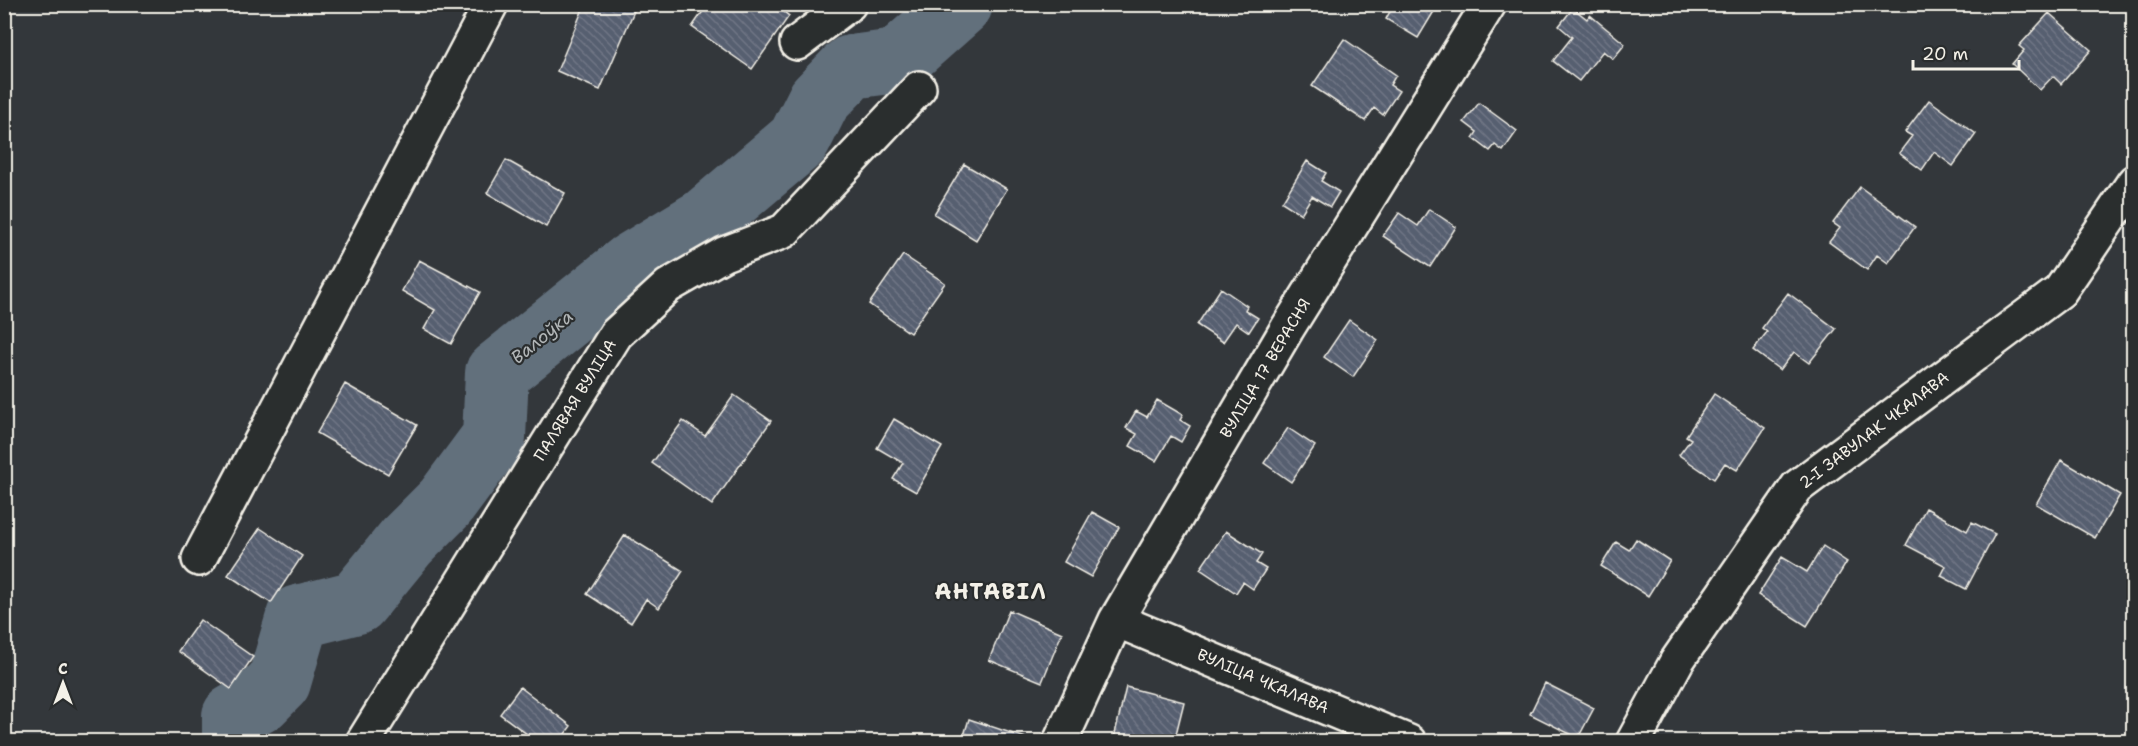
<svg xmlns="http://www.w3.org/2000/svg" width="2138" height="746" viewBox="0 0 2138 746" font-family="'Shantell Sans',sans-serif">
	<style>
		.lines { fill: none; stroke-linecap: round; stroke-linejoin: round }
		.river { stroke: #626f7c; stroke-width: 64 }
		.building { fill: url(#building-back-hatch); stroke: #f4f1e8; stroke-width: 1.5 }
		.minor-casing { stroke: #f4f1e8; stroke-width: 38 }
		.minor { stroke: #2a2d2e; stroke-width: 33 }
		.labels { text-anchor: middle; dominant-baseline: central; stroke-width: 4.5; stroke-linejoin: round; paint-order: stroke }
		.street-label { font-size: 16px; fill: #f4f1e8; stroke: #2a2d2e }
		.water-label { font-size: 18px; font-style: italic; fill: #b2b6b7; stroke: #2a2d2e }
		.district-label { font-size: 22px; font-weight: bold; letter-spacing: 1.5px; fill: #f4f1e8; stroke: #2a2d2e }
	</style>
	<defs>
		<pattern id="building-back-hatch" width="6" height="6" patternUnits="userSpaceOnUse" patternTransform="scale(1.5)"><rect width="6" height="6" fill="#575e70"/><path d="M-1 5l2 2M0 0l6 6M5-1l2 2" fill="none" stroke="#707684"/></pattern>
	</defs>
	<rect width="100%" height="100%" fill="#33373b"/>
	<filter id="ink" filterUnits="userSpaceOnUse"><feTurbulence type="fractalNoise" baseFrequency=".0167" numOctaves="2"/><feDisplacementMap in="SourceGraphic" scale="12" xChannelSelector="R" yChannelSelector="G"/><feConvolveMatrix kernelMatrix="1 2 1 2 8 2 1 2 1" color-interpolation-filters="sRGB"/></filter>
	<g filter="url(#ink)">
		<g class="lines">
			<!-- river -->
			<path class="river" d="M234,742V716L260,701L279,682L298,617L357,602L407,541L446,502L494,437L497,373L632,264L706,219L799,140L819,100L851,67L897,61L961,4"/>
		</g>
		<!-- building -->
		<path class="building" d="M585,4H637L600,90L557,71Z
			M708,4H774L789,16L752,69L692,27Z
			M1394,4H1445L1441,11L1436,8L1418,38L1386,19Z
			M1573,8L1587,19L1590,15L1625,44L1613,59L1603,51L1579,81L1553,61L1572,37L1559,26Z
			M2049,13L2091,50L2061,84L2053,76L2040,90L2012,64L2024,50L2019,46Z
			M1344,39L1396,75L1390,85L1399,91L1383,115L1374,108L1365,121L1312,86Z
			M1929,100L1976,134L1953,166L1934,152L1922,170L1899,153L1912,136L1905,132Z
			M1479,103L1517,131L1503,151L1495,145L1490,151L1473,138L1477,132L1464,122Z
			M506,160L565,193L546,227L487,193Z
			M1307,161L1326,173L1321,181L1339,192L1330,207L1312,196L1301,214L1282,202Z
			M964,164L1007,189L976,240L934,214Z
			M1860,187L1915,227L1888,263L1877,255L1867,270L1829,242L1840,228L1833,223Z
			M1429,209L1456,227L1430,267L1383,236L1399,213L1418,226Z
			M903,255L945,283L910,333L869,304Z
			M419,260L480,292L451,344L424,329L435,310L402,291Z
			M1221,288L1247,306L1245,310L1258,318L1249,332L1236,323L1223,342L1197,325Z
			M1788,293L1836,329L1809,363L1794,352L1780,370L1753,350L1767,332L1762,328Z
			M1349,320L1378,340L1353,377L1324,357Z
			M345,384L417,425L388,474L317,433Z
			M1714,394L1765,428L1737,470L1725,463L1714,479L1679,455L1691,439L1686,436Z
			M734,395L771,421L712,505L652,463L683,421L705,436Z
			M1157,400L1183,415L1180,420L1190,426L1181,442L1171,436L1156,461L1130,446L1137,434L1126,428L1136,411L1147,417Z
			M894,419L942,447L916,492L893,479L903,463L877,448Z
			M1288,428L1315,446L1291,482L1264,463Z
			M2061,460L2120,495L2095,538L2036,504Z
			M1926,508L1967,531L1972,522L1995,534L1966,589L1941,576L1946,566L1906,545Z
			M1092,512L1119,527L1091,577L1064,562Z
			M260,528L302,556L271,603L228,575Z
			M1226,531L1262,554L1256,563L1266,569L1253,589L1243,582L1236,593L1200,569Z
			M625,535L683,571L659,608L646,599L631,623L587,594Z
			M1636,539L1670,561L1648,596L1601,566L1616,542L1629,550Z
			M1823,546L1847,562L1807,626L1758,595L1782,557L1807,572Z
			M1009,610L1062,633L1042,682L989,660Z
			M200,620L253,657L231,689L178,651Z
			M1545,683L1594,708L1578,738L1530,714Z
			M520,687L571,726L559,742H523L528,735L500,714Z
			M1126,687L1184,702L1174,742H1113Z
			M969,719L1026,738L1025,742H962Z
			M604,733L624,742H600Z"/>
		<g class="lines">
			<defs>
				<path id="minor" d="M797,43L849,4
					M199,559L491,4
					M1116,620L1409,742
					M363,742L616,334L668,286L724,254L784,231L919,88
					M1060,742L1116,620L1287,329L1489,4
					M1633,742L1677,661L1797,487L2060,291L2134,182"/>
			</defs>
			<!-- minor casing -->
			<use href="#minor" class="minor-casing"/>
			<!-- minor -->
			<use href="#minor" class="minor"/>
		</g>
	</g>
	<g class="labels">
		<!-- street labels -->
		<g class="street-label">
			<text transform="translate(1265 368) rotate(-59)">ВУЛІЦА 17 ВЕРАСНЯ</text>
			<text transform="translate(575 400) rotate(-58)">ПАЛЯВАЯ ВУЛІЦА</text>
			<text transform="translate(1874 430) rotate(-37)">2-І ЗАВУЛАК ЧКАЛАВА</text>
			<text transform="translate(1263 681) rotate(23)">ВУЛІЦА ЧКАЛАВА</text>
		</g>
		<!-- water labels -->
		<g class="water-label">
			<text transform="translate(542 337) rotate(-39)">Валоўка</text>
		</g>
		<!-- district labels -->
		<g class="district-label">
			<text x="991" y="591">АНТАВІЛ</text>
		</g>
	</g>
	<!-- margin -->
	<rect width="2138" height="746" fill="none" stroke="#2a2d2e" stroke-width="24"/>
	<rect x="12" y="12" width="2114" height="722" fill="none" stroke="#f4f1e8" stroke-width="2" filter="url(#ink)"/>
	<!-- north arrow -->
	<g transform="translate(63 683)" stroke="#2a2d2e" stroke-width="4.5" paint-order="stroke">
	<path d="M0-4.5L10 22L0 15L-10 22Z" fill="#f4f1e8"/>
	<text y="-9" font-size="16" font-weight="bold" text-anchor="middle" fill="#f4f1e8">С</text>
	</g>
	<!-- scale -->
	<path d="M1913 60v9h106v-9" fill="none" stroke="#f4f1e8" stroke-width="3"/>
	<text x="1922" y="60" font-size="18" fill="#f4f1e8" stroke="#2a2d2e" stroke-width="4.5" paint-order="stroke">20 m</text>
</svg>
